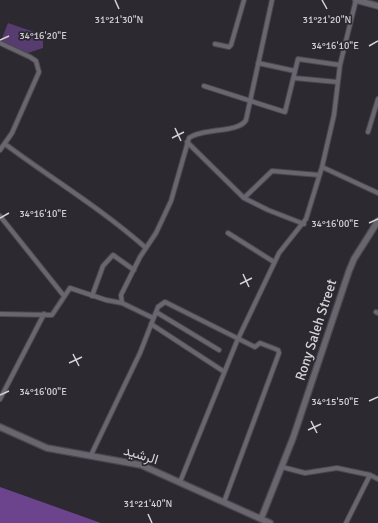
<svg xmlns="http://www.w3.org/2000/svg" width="378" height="523" viewBox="0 0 378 523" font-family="Signika,Vazirmatn,sans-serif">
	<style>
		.green { fill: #573c6f }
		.water { fill: #6c438d }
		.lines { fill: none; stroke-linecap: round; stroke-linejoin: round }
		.street-casing { stroke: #4b474e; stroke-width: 6 }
		.secondary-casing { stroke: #4b474e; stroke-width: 8 }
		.street { stroke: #6a666f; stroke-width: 4 }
		.secondary { stroke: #6a666f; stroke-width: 5.5 }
		.ticks { fill: none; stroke: #d5d2d7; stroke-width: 1.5 }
		.labels { text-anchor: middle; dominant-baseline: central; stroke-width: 3.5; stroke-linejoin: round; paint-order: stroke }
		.street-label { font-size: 14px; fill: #d5d2d7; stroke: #2d2931 }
		.ticks-label { font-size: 10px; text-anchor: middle; fill: #d5d2d7; stroke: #2d2931; stroke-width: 3.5; stroke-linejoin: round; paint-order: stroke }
	</style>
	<rect width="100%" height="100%" fill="#2d2931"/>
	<!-- green -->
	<path class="green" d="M8,23L40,34L43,41V48L25,54L1,41Z"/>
	<!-- water -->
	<path class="water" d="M0,487L101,523H0Z"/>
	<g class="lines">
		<defs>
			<path id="street" d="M0,43L30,57L36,61L39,72L12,133L0,150
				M215,44L229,47L231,45L244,0
				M258,63L295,71
				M294,78L337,82
				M204,86L285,112L298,59L340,65
				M368,132L378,99
				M187,142L244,198L268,210L304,224
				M5,144C52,179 102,209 146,248
				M322,167L378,193
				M244,198L272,171L319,175
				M0,216L64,296
				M228,233L274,262
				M92,296L103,266L113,255L134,270
				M122,303L121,295L140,257L156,233L171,201L189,138C202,128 239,133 246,120L272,0
				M156,312L219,350
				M376,312L378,313
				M0,314L52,315L70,288L106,300L122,303L153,318
				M151,324L223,371
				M0,399L44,314
				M91,455L140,353L158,307L165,302L255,347L260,343L278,350L279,353L224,502
				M282,467L305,473L337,468L370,475L378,479
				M180,482L237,341L279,253L306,219L322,167L334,115L340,65L356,0
				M346,523L370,475"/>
			<path id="secondary" d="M356,0L378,6
				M0,427L47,448L141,465L270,523
				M261,519L293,438L349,271L354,259L378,221"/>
		</defs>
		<!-- street casing -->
		<use href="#street" class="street-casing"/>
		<!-- secondary casing -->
		<use href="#secondary" class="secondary-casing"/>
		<!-- street -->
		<use href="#street" class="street"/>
		<!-- secondary -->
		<use href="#secondary" class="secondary"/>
	</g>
	<!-- ticks -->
	<path class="ticks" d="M115,0L119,9M322,0L327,9M0,40L9,36M369,46L378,41M175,128L181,141M172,138L184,132M0,218L9,213M369,223L378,219M243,274L249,287M240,284L252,278M73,354L79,366M69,363L82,357M0,395L9,391M369,401L378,397M311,421L317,433M308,430L321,424M148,514L152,523"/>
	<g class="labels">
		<!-- street labels -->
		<g class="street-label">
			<text transform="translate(316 330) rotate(-72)">Rony Saleh Street</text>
			<text transform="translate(141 455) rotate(17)">الرشيد</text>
		</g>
	</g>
	<g class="ticks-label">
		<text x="327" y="23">31°21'20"N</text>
		<text x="119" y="23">31°21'30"N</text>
		<text x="43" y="39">34°16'20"E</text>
		<text x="335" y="49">34°16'10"E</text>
		<text x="43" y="217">34°16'10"E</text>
		<text x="335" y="227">34°16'00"E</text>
		<text x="43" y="395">34°16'00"E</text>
		<text x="335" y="405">34°15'50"E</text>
		<text x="148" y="507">31°21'40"N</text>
	</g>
</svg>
